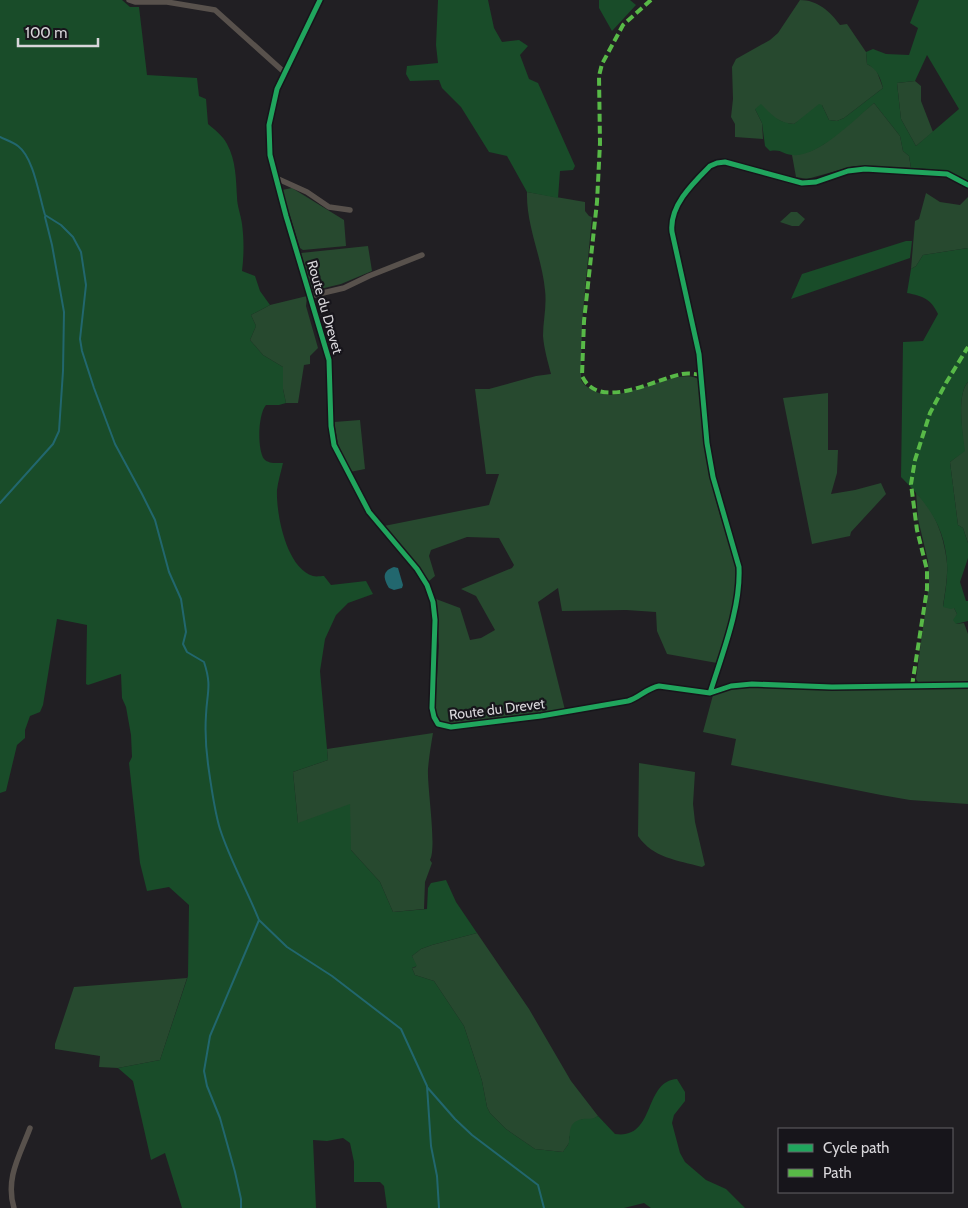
<svg xmlns="http://www.w3.org/2000/svg" width="968" height="1208" viewBox="0 0 968 1208" font-family="Cabin,sans-serif">
	<style>
		.green { fill: #27492f }
		.forest { fill: #194c29; fill-rule: evenodd }
		.water { fill: #22676e }
		.lines { fill: none; stroke-linecap: round; stroke-linejoin: round }
		.stream { stroke: #22676e; stroke-width: 2 }
		.street { stroke: #58514c; stroke-width: 5.5 }
		.quiet { stroke: #58b947; stroke-width: 4; stroke-dasharray: 8 4; stroke-linecap: butt }
		.cycleway-casing { stroke: #17151b; stroke-width: 8 }
		.cycleway { stroke: #20a55d; stroke-width: 5 }
		.labels { text-anchor: middle; dominant-baseline: central; stroke-width: 4.5; stroke-linejoin: round; paint-order: stroke }
		.street-label { font-size: 14px; fill: #d8d6da; stroke: #17151b }
	</style>
	<rect width="100%" height="100%" fill="#211f23"/>
	<!-- green -->
	<path class="green" d="M800,0C817,0 830,11 840,25L847,24L866,52L867,64L876,69L883,88L844,118L837,121L829,120L822,105L794,124L785,123L755,109L762,123L763,139L735,137V124L731,117L733,99L732,67L736,59L770,40L778,33Z
		M915,81L921,86V101L933,132L916,146L901,119L897,83Z
		M874,103L900,136L903,151L909,156L911,168L854,166L807,179L796,177L792,155L811,151L824,144Z
		M292,188L344,220L346,246L303,250L300,248L282,190Z
		M527,192L585,202V211L589,216L592,217L582,322L581,380C584,385 587,387 592,390C598,393 604,395 611,395C631,395 686,366 699,380L712,484L720,515L731,546L737,574L736,591L732,611L717,663L667,654L657,631L656,612L626,610L562,611L558,588L538,602L565,710L549,713L448,724L442,723L435,711L439,646L436,599L460,608L470,640L481,638L495,630L476,596L461,589L512,568L514,565L499,538L467,537L431,550L429,556L435,576L429,581L411,557L384,526L489,505L499,474H486L475,389H489L536,376L551,374C548,362 544,349 543,336C543,321 547,306 545,290C542,257 526,226 527,192Z
		M926,193L940,202L960,205L968,197V248L923,255L916,266L911,269L915,221L919,219Z
		M791,212H797L805,219L799,226H792L780,222Z
		M368,246L372,271L341,284L312,291L301,253Z
		M307,296L306,306L318,348L310,356V364L304,365L298,403H286L283,389V367L263,355L250,340L256,326L251,315L270,305Z
		M968,382V543L963,528L958,525L950,462L964,451C963,434 956,395 968,382Z
		M828,393V450H838L837,473L831,494L855,490L881,483L886,494L851,532L850,536L812,544L783,398Z
		M360,420L365,469L350,472L338,444L334,422Z
		M916,492C935,511 944,536 947,563C948,577 945,592 943,606L954,608L957,614L956,624L964,623L968,634V682H918L916,679L929,584L928,561L918,519Z
		M755,686L830,690L968,687V804L910,800L881,795L731,765L736,739L703,732L713,695L731,689Z
		M433,733C431,745 429,757 428,769C427,787 437,848 430,860L432,863L425,882L424,909L393,912L380,882L351,850L298,823L293,772L328,760L327,749Z
		M639,763L695,772L693,804L695,822L705,865L702,867C677,860 653,858 638,836Z
		M477,933L529,1009L571,1081L598,1116L592,1120L582,1119L569,1137V1143L563,1152L535,1149L506,1129L490,1113L487,1107L482,1081L464,1026L434,981L415,975L412,968L416,967L412,956L421,949L432,945Z
		M187,978L160,1060L118,1068L99,1067L100,1056L55,1049V1044L74,987Z"/>
	<!-- forest -->
	<path class="forest" d="M0,0H122L130,7H139L147,75L197,78L199,96L206,99L208,124C215,130 223,136 227,144C236,160 236,180 237,197C237,206 241,215 242,224C244,239 244,255 242,271L255,276L260,291L270,305L251,315L256,326L250,340L263,355L283,367V389L286,403L279,405H266C258,414 257,449 264,459C269,464 276,463 283,463C281,472 278,481 277,490C276,513 286,568 313,576C316,577 321,576 324,576L331,585L366,581L373,594L348,603L336,615L325,639L320,671L328,760L293,772L298,823L350,804L351,850L380,882L393,912L427,909L428,888L431,883L446,880L456,902L477,933L432,945L421,949L412,956L417,966L412,968L415,975L434,981L464,1026L482,1081L487,1107L490,1113L506,1129L535,1149L563,1152C565,1148 569,1145 569,1141C570,1133 569,1123 579,1120C587,1117 590,1121 598,1116L615,1134C656,1140 643,1081 677,1079L685,1092V1101L674,1115L672,1123L680,1153L685,1162L706,1180L726,1189L745,1208H651L644,1203L624,1208H387L384,1186L380,1182H354V1162L350,1143L343,1138L327,1141L313,1140L316,1208H182L165,1153L151,1160L133,1081L118,1068L160,1060L188,976L189,905L169,887L147,891L140,863L129,763L132,757L131,735L126,707L122,698L121,674L88,685L86,684L87,625L57,619L43,705L40,712L30,716L25,730V738L17,745L6,791L0,793Z
		M438,0H488L494,28L502,42L519,40L528,46L520,55L529,79L538,83L575,166L573,170L560,171L558,198L527,192L507,156L489,152L461,107L442,88L439,80L410,81L406,74L407,66L438,63L436,45Z
		M599,0H630L636,5L612,31L599,8Z
		M919,0H968V181C950,170 932,169 911,168L909,156L903,151L900,136L874,103C855,119 818,158 792,155C782,154 782,149 770,151L765,146L762,123L755,109L761,104C772,115 778,123 794,124L819,104L822,105L829,120L837,121L844,118L883,88C880,77 878,70 867,64L866,52L873,49L886,54L909,55L918,28L910,23ZM927,55L959,109L916,146L901,119L897,83L915,81Z
		M906,241H912L910,258L791,299L802,274Z
		M968,248V382C956,395 963,434 965,451L950,462L958,525L963,528L968,543V558L960,582L966,601H968V621L956,624L953,620L957,614L954,608L951,609L943,607C945,593 948,578 947,564C945,526 927,503 901,477L903,342L923,341L938,314C931,299 923,296 907,293L911,269L916,266L923,255Z"/>
	<!-- water -->
	<path class="water" d="M394,567L398,568L403,585L402,588L394,590L389,588C383,578 382,571 394,567Z"/>
	<g class="lines">
		<!-- stream -->
		<path class="stream" d="M0,137C6,140 13,142 18,146C34,158 39,196 45,215L61,225L73,237L81,252L86,285L80,339L82,351L94,388L115,444L142,494L155,520L169,572L181,599L186,632L183,644L187,652L204,662C212,686 207,692 206,715C205,730 206,749 208,764C211,785 214,809 220,829C230,860 247,890 259,920L210,1036L204,1071L207,1086L220,1118L235,1172L241,1199V1208
			M0,503L53,444L59,431L63,371L64,312L52,245L45,217
			M259,920L287,947L332,976L401,1029L427,1086L431,1146L437,1176L439,1208
			M427,1087L455,1119L472,1135L538,1185L544,1208"/>
		<!-- street -->
		<path class="street" d="M129,0L135,2H167L215,10L284,72
			M320,0L277,89L269,125L270,155L286,216L329,360L331,426L334,445L369,512L417,569L427,585L433,602L435,620L432,708L434,717L438,724L451,727L541,716L628,701C639,698 647,688 659,686L710,693L731,686L752,684L832,687L968,685
			M276,178L307,192L329,207L350,210
			M310,296L344,288L369,276L422,255
			M710,693C722,654 741,608 739,567L713,477L707,443L699,354L672,232C669,206 693,183 710,166L717,163L725,162L802,183L816,182L848,171L865,169L947,174L968,185
			M14,1208C5,1178 20,1155 30,1128"/>
		<!-- quiet -->
		<path class="quiet" d="M651,0L623,25L602,64L599,76L600,143L597,202L584,321L582,376C599,412 655,379 682,374C689,373 696,374 702,375
			M912,686L927,589V570L917,530L911,484L915,460L930,413L946,383L968,347"/>
		<defs>
			<path id="cycleway" d="M320,0L277,89L269,125L270,155L286,216L329,360L331,426L334,445L369,512L417,569L427,585L433,602L435,620L432,708L434,717L438,724L451,727L541,716L628,701C639,698 647,688 659,686L710,693L731,686L752,684L832,687L968,685
				M710,693C722,654 741,608 739,567L713,477L707,443L699,354L672,232C669,206 693,183 710,166L717,163L725,162L802,183L816,182L848,171L865,169L947,174L968,185"/>
		</defs>
		<!-- cycleway casing -->
		<use href="#cycleway" class="cycleway-casing"/>
		<!-- cycleway -->
		<use href="#cycleway" class="cycleway"/>
	</g>
	<g class="labels">
		<!-- street labels -->
		<g class="street-label">
			<text transform="translate(325 307) rotate(74)">Route du Drevet</text>
			<text transform="translate(497 709) rotate(-7)">Route du Drevet</text>
		</g>
	</g>
	<!-- legend -->
	<rect x="778" y="1128" width="175" height="65" fill="#17151b" stroke="#646267"/>
	<rect x="788" y="1144" width="25" height="8" fill="#20a55d" stroke="#646267"/>
	<text x="823" y="1153" font-size="15" fill="#d8d6da">Cycle path</text>
	<rect x="788" y="1169" width="25" height="8" fill="#58b947" stroke="#646267"/>
	<text x="823" y="1178" font-size="15" fill="#d8d6da">Path</text>
	<!-- scale -->
	<path d="M18 38v8h80v-8" fill="none" stroke="#d8d6da" stroke-width="2.5"/>
	<text x="25" y="38" font-size="15" fill="#d8d6da" stroke="#17151b" stroke-width="4" paint-order="stroke">100 m</text>
</svg>
